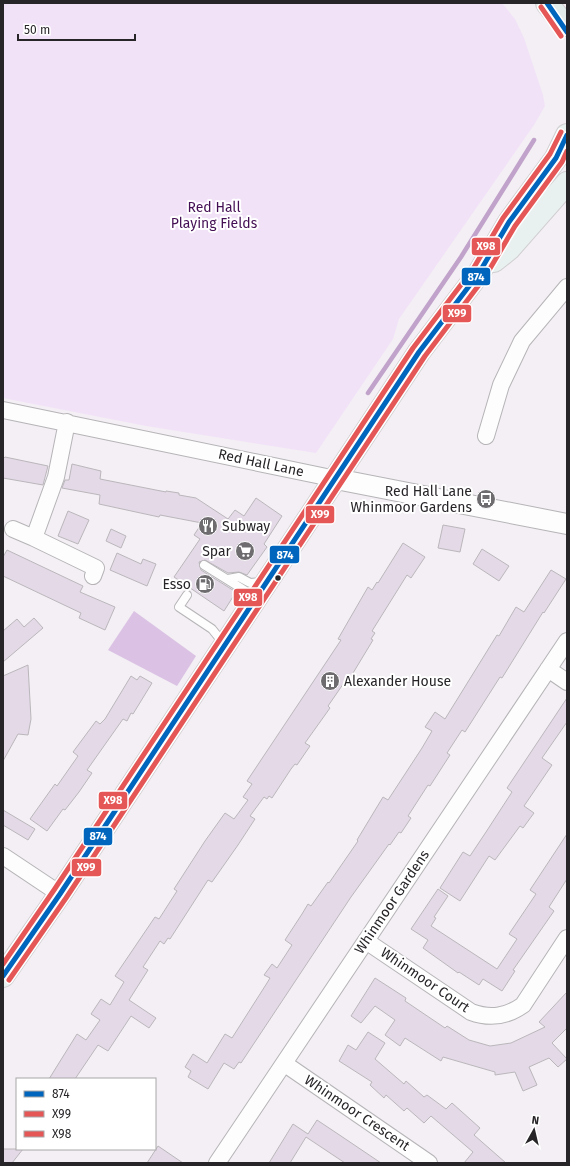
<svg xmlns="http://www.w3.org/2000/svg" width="570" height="1166" viewBox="0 0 570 1166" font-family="'Fira Sans',sans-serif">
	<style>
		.green { fill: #f2e2f8 }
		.forest { fill: #dbc2e4 }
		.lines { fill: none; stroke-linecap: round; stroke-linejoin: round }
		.stream { stroke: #c0a2ca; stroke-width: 4.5 }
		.building { fill: #e4d9e7; stroke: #bab7bb }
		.service-casing { stroke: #b6b4b7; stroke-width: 10 }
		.minor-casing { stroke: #b6b4b7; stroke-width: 18 }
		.tertiary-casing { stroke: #b6b4b7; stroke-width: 22 }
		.primary-casing { stroke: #d0ced0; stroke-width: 24 }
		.trunk-casing { stroke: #d0ced0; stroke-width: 24 }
		.service { stroke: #fdfdfd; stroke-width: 8 }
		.minor { stroke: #fdfdfd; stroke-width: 16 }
		.tertiary { stroke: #fdfdfd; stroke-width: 20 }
		.primary { stroke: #e9f0f0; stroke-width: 22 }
		.trunk { stroke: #e2eceb; stroke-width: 22 }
		.bus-1-casing { stroke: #fff; stroke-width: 8 }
		.bus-2-casing { stroke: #fff; stroke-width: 8 }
		.bus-3-casing { stroke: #fff; stroke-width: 8 }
		.bus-1 { stroke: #0065bd; stroke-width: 5 }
		.bus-2 { stroke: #e55757; stroke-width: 5 }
		.bus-3 { stroke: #e55757; stroke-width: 5 }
		.bus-dot { fill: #282529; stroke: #fff; stroke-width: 1.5 }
		.labels { text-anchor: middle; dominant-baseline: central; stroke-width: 4; stroke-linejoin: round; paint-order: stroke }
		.park-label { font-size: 14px; fill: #440f54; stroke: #fff }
		.street-label { font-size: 14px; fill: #282529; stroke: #fff }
		.poi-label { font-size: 14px; fill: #282529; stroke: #fff; text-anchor: end }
		.line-badge { stroke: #fff; stroke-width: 1.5 }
		.badge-label { font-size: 11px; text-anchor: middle; font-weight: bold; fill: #fff }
	</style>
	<rect width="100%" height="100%" fill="#f3eff4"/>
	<!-- green -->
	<path class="green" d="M3,3H502L515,19L524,38L543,95L545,106L534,125L399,319L393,339L316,453L146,426L3,398Z"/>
	<!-- forest -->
	<path class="forest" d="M134,611L196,656L177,686L108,650Z"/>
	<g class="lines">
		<!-- stream -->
		<path class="stream" d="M368,393L461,257L534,140"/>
	</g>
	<!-- building -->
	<path class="building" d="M5,457L48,466L43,485L3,478V459Z
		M72,464L101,471L100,479L166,492V491L179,493V495L196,498L228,519L235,510L244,516L256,498L282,516L264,544L267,547L247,575L239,572L228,573L205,560L199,562L201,570L236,592L224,611L174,577L200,539L194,535L202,523L160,515L159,517L99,504L100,495L62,488L65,480H69Z
		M68,511L89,520L78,544L58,536Z
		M443,525L465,529L460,552L438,548Z
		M111,529L126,536L121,548L106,541Z
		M403,543L425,557L411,578L407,575L372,631L375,633L371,639L373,640L350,678L348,677L328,706L330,708L305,743L310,746L297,765L295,764L291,769L272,798L269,796L267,799L264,797L250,816L255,819L238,845L212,882L208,880L170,939L168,938L164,944L160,941L143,967L148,970L129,1000L156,1018L149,1028L131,1016L108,1051L98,1045L75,1079H49L77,1034L86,1040L100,1020L91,1014L101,999L110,1005L124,982L115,976L155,917L159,919L177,891L174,889L205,841L225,813L234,819L248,800L243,797L252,784L247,781L341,640L338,639L368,587L372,590L377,582L378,583Z
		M482,549L509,566L499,581L473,564Z
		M7,550L83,586L80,592L115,607L105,630L79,618L81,613L3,576V557Z
		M117,553L141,564L143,559L156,564L147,586L110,570Z
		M551,570L566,579L544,613L543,612L502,678L500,677L465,732L462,730L447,753L450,755L430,786L428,785L408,816L411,818L401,833L399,832L390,845L389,844L351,897L241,1063L239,1062L234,1069L224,1063L208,1089L188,1077L191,1071L185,1067L193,1054L207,1063L225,1034L232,1038L267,983L270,978L264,975L272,964L277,968L292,945L285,940L302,914L308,904L311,906L328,882L329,883L358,841L357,840L383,797L388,800L422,748L432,731L425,727L435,712L445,719L497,635L499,636L516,607L524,612Z
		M34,618L43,628L3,662V631L17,619L24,627Z
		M28,665L31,719L28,735L18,734L3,761V676Z
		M131,676L137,680L140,676L152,683L133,714L131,713L127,721L123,719L87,770L92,773L79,792L65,810L63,809L47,831L30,819L55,784L57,786L78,756L73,752L96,721L100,724L105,719Z
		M567,698V722L542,758L552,765L524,806L534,813L523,828L520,826L495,860L489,856L460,901L440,888L463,852L470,856L486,832L512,792L507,788Z
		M3,810L35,829L28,840L3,825Z
		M567,834V879L549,907L554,911L513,970L515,971L502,991L483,979L479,985L459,972L458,973L423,948L428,940L411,929L438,889L448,896L434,917L436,918L431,926L497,969L517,939L509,934L536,894L530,890Z
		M375,978L406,998L405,1001L445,1028L447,1026L469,1040L490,1046L511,1043L545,1027L539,1022L567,992V1028L552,1043L567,1059L558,1067L549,1058L529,1067L537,1085L523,1091L515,1072L495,1075V1072L443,1057L441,1061L405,1038L400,1046L385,1035L395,1020L375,1006L361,1023L351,1016Z
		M368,1032L385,1043L375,1059L404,1084L406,1081L424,1097L427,1095L446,1109L452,1103L480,1128L474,1135L506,1163H464L473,1152L431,1116L424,1123L407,1108L404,1111L386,1095L384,1098L370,1085L372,1082L339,1061L348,1045L356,1050Z
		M317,1120L341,1136L381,1163H345L306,1137L290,1163H269L293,1124L308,1134Z
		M158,1146L183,1163H147Z
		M3,1149H23L12,1163H3Z"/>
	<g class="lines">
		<defs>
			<path id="service" d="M204,565L244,590L253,600
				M228,579L239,577L250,583L263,582
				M187,595L179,607L212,629L224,644"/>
			<path id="minor" d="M3,410L336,479
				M67,422L56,477L34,538L96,568L93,576
				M486,436L501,385L522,341L567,287
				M13,529L34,538
				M548,669L567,682
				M3,856L60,894
				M366,941L471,1012C490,1019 506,1017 523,1005L567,938
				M285,1064L429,1163
				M217,1163L567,641"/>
			<path id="tertiary" d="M336,479L567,524"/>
			<path id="primary" d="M494,261L509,249L567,183
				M3,976L60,894L419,352L479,273L509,222L556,158L567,135"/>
			<path id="trunk" d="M547,3L562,22L567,25"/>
		</defs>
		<!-- service casing -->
		<use href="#service" class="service-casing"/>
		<!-- minor casing -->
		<use href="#minor" class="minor-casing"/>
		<!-- tertiary casing -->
		<use href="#tertiary" class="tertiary-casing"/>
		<!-- primary casing -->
		<use href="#primary" class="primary-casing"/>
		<!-- trunk casing -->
		<use href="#trunk" class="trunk-casing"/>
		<!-- service -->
		<use href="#service" class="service"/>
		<!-- minor -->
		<use href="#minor" class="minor"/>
		<!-- tertiary -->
		<use href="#tertiary" class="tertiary"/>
		<!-- primary -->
		<use href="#primary" class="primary"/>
		<!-- trunk -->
		<use href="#trunk" class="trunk"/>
		<defs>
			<path id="bus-1" d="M547,3L567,32
				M3,976L60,894L419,352L479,273L509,222L556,158L567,135"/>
			<path id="bus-2" d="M541,7L561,36
				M9,980L66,898L425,356L485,277L515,226L562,162L567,151"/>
			<path id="bus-3" d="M3,964L54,890L413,348L473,269L503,218L550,154L561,132"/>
		</defs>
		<!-- bus-1 casing -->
		<use href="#bus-1" class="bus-1-casing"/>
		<!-- bus-2 casing -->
		<use href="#bus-2" class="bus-2-casing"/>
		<!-- bus-3 casing -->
		<use href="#bus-3" class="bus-3-casing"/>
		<!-- bus-1 -->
		<use href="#bus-1" class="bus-1"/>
		<!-- bus-2 -->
		<use href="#bus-2" class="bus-2"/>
		<!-- bus-3 -->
		<use href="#bus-3" class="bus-3"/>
	</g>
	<!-- icons -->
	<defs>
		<symbol id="bus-disc" viewBox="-11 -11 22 22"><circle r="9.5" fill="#6f6c70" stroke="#fff"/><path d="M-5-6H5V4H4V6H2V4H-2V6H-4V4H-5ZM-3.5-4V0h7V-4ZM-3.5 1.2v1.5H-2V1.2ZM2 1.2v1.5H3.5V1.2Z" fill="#fff"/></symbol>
		<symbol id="restaurant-disc" viewBox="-11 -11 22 22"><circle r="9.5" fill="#6f6c70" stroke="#fff"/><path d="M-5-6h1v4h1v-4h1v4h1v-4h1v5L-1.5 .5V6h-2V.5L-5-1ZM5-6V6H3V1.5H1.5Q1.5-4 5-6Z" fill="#fff"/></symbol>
		<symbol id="supermarket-disc" viewBox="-11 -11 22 22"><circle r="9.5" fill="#6f6c70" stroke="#fff"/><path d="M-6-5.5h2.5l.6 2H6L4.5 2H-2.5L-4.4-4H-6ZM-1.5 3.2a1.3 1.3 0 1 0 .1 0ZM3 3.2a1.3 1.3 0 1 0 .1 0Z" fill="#fff"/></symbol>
		<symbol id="fuel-disc" viewBox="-11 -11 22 22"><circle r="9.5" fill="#6f6c70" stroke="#fff"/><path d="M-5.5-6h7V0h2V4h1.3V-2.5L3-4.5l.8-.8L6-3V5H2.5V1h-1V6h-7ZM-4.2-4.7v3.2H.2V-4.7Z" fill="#fff"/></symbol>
		<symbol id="building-disc" viewBox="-11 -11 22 22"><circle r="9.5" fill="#6f6c70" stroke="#fff"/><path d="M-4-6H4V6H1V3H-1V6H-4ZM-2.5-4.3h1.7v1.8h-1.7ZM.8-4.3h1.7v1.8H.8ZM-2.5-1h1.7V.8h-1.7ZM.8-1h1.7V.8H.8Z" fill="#fff"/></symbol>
	</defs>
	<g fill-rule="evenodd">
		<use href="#bus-disc" x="475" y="488" width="22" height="22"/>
		<use href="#restaurant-disc" x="197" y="515" width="22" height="22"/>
		<use href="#supermarket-disc" x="234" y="540" width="22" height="22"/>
		<use href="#fuel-disc" x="194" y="573" width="22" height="22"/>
		<use href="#building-disc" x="319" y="670" width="22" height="22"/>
	</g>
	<!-- markers -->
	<circle class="bus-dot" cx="278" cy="578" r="3.5"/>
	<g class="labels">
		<!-- park labels -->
		<g class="park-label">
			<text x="214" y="207">Red Hall<tspan x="214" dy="16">Playing Fields</tspan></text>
		</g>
		<!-- street labels -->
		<g class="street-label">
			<text transform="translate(261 463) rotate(12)">Red Hall Lane</text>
			<text transform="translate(392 902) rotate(-56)">Whinmoor Gardens</text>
			<text transform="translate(425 980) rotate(34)">Whinmoor Court</text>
			<text transform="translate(357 1113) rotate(34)">Whinmoor Crescent</text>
		</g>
		<!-- poi labels -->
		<g class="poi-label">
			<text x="472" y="491">Red Hall Lane<tspan x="472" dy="16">Whinmoor Gardens</tspan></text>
			<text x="222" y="526" text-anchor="start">Subway</text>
			<text x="231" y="551">Spar</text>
			<text x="191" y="584">Esso</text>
			<text x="344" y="681" text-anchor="start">Alexander House</text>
		</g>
	</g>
	<g class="line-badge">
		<rect x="471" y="237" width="30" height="19" rx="4" fill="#e55757"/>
		<rect x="461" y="267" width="30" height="19" rx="4" fill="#0065bd"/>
		<rect x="442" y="304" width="30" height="19" rx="4" fill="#e55757"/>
		<rect x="305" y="505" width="30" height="19" rx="4" fill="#e55757"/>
		<rect x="269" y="545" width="31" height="19" rx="4" fill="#0065bd"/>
		<rect x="233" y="588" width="30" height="19" rx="4" fill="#e55757"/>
		<rect x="98" y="791" width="30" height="19" rx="4" fill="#e55757"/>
		<rect x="83" y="827" width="30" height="19" rx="4" fill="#0065bd"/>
		<rect x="71" y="858" width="31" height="19" rx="4" fill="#e55757"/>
	</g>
	<g class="badge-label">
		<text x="486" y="250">X98</text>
		<text x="476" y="281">874</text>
		<text x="457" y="317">X99</text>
		<text x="320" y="518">X99</text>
		<text x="285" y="559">874</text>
		<text x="248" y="601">X98</text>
		<text x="113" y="804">X98</text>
		<text x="98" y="840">874</text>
		<text x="86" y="871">X99</text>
	</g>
	<!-- border -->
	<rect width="570" height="1166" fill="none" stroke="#282529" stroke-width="8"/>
	<!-- legend -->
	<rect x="16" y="1078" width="140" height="72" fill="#ffffff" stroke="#a9a8a9"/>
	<rect x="24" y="1091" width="20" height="6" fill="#0065bd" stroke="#a9a8a9"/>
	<text x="52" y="1098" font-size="12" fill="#282529">874</text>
	<rect x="24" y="1111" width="20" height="6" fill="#e55757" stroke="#a9a8a9"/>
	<text x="52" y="1118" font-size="12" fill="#282529">X99</text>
	<rect x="24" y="1131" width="20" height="6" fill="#e55757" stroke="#a9a8a9"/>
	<text x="52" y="1138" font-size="12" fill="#282529">X98</text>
	<!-- north arrow -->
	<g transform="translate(534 1130) rotate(8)" stroke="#ffffff" stroke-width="3" paint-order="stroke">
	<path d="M0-3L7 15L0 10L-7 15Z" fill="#282529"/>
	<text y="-6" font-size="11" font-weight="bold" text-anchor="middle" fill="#282529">N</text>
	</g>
	<!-- scale -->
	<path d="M18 34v6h117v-6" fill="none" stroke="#282529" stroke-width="2"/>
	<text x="24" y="34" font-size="12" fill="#282529" stroke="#ffffff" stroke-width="3" paint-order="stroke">50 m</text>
</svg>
